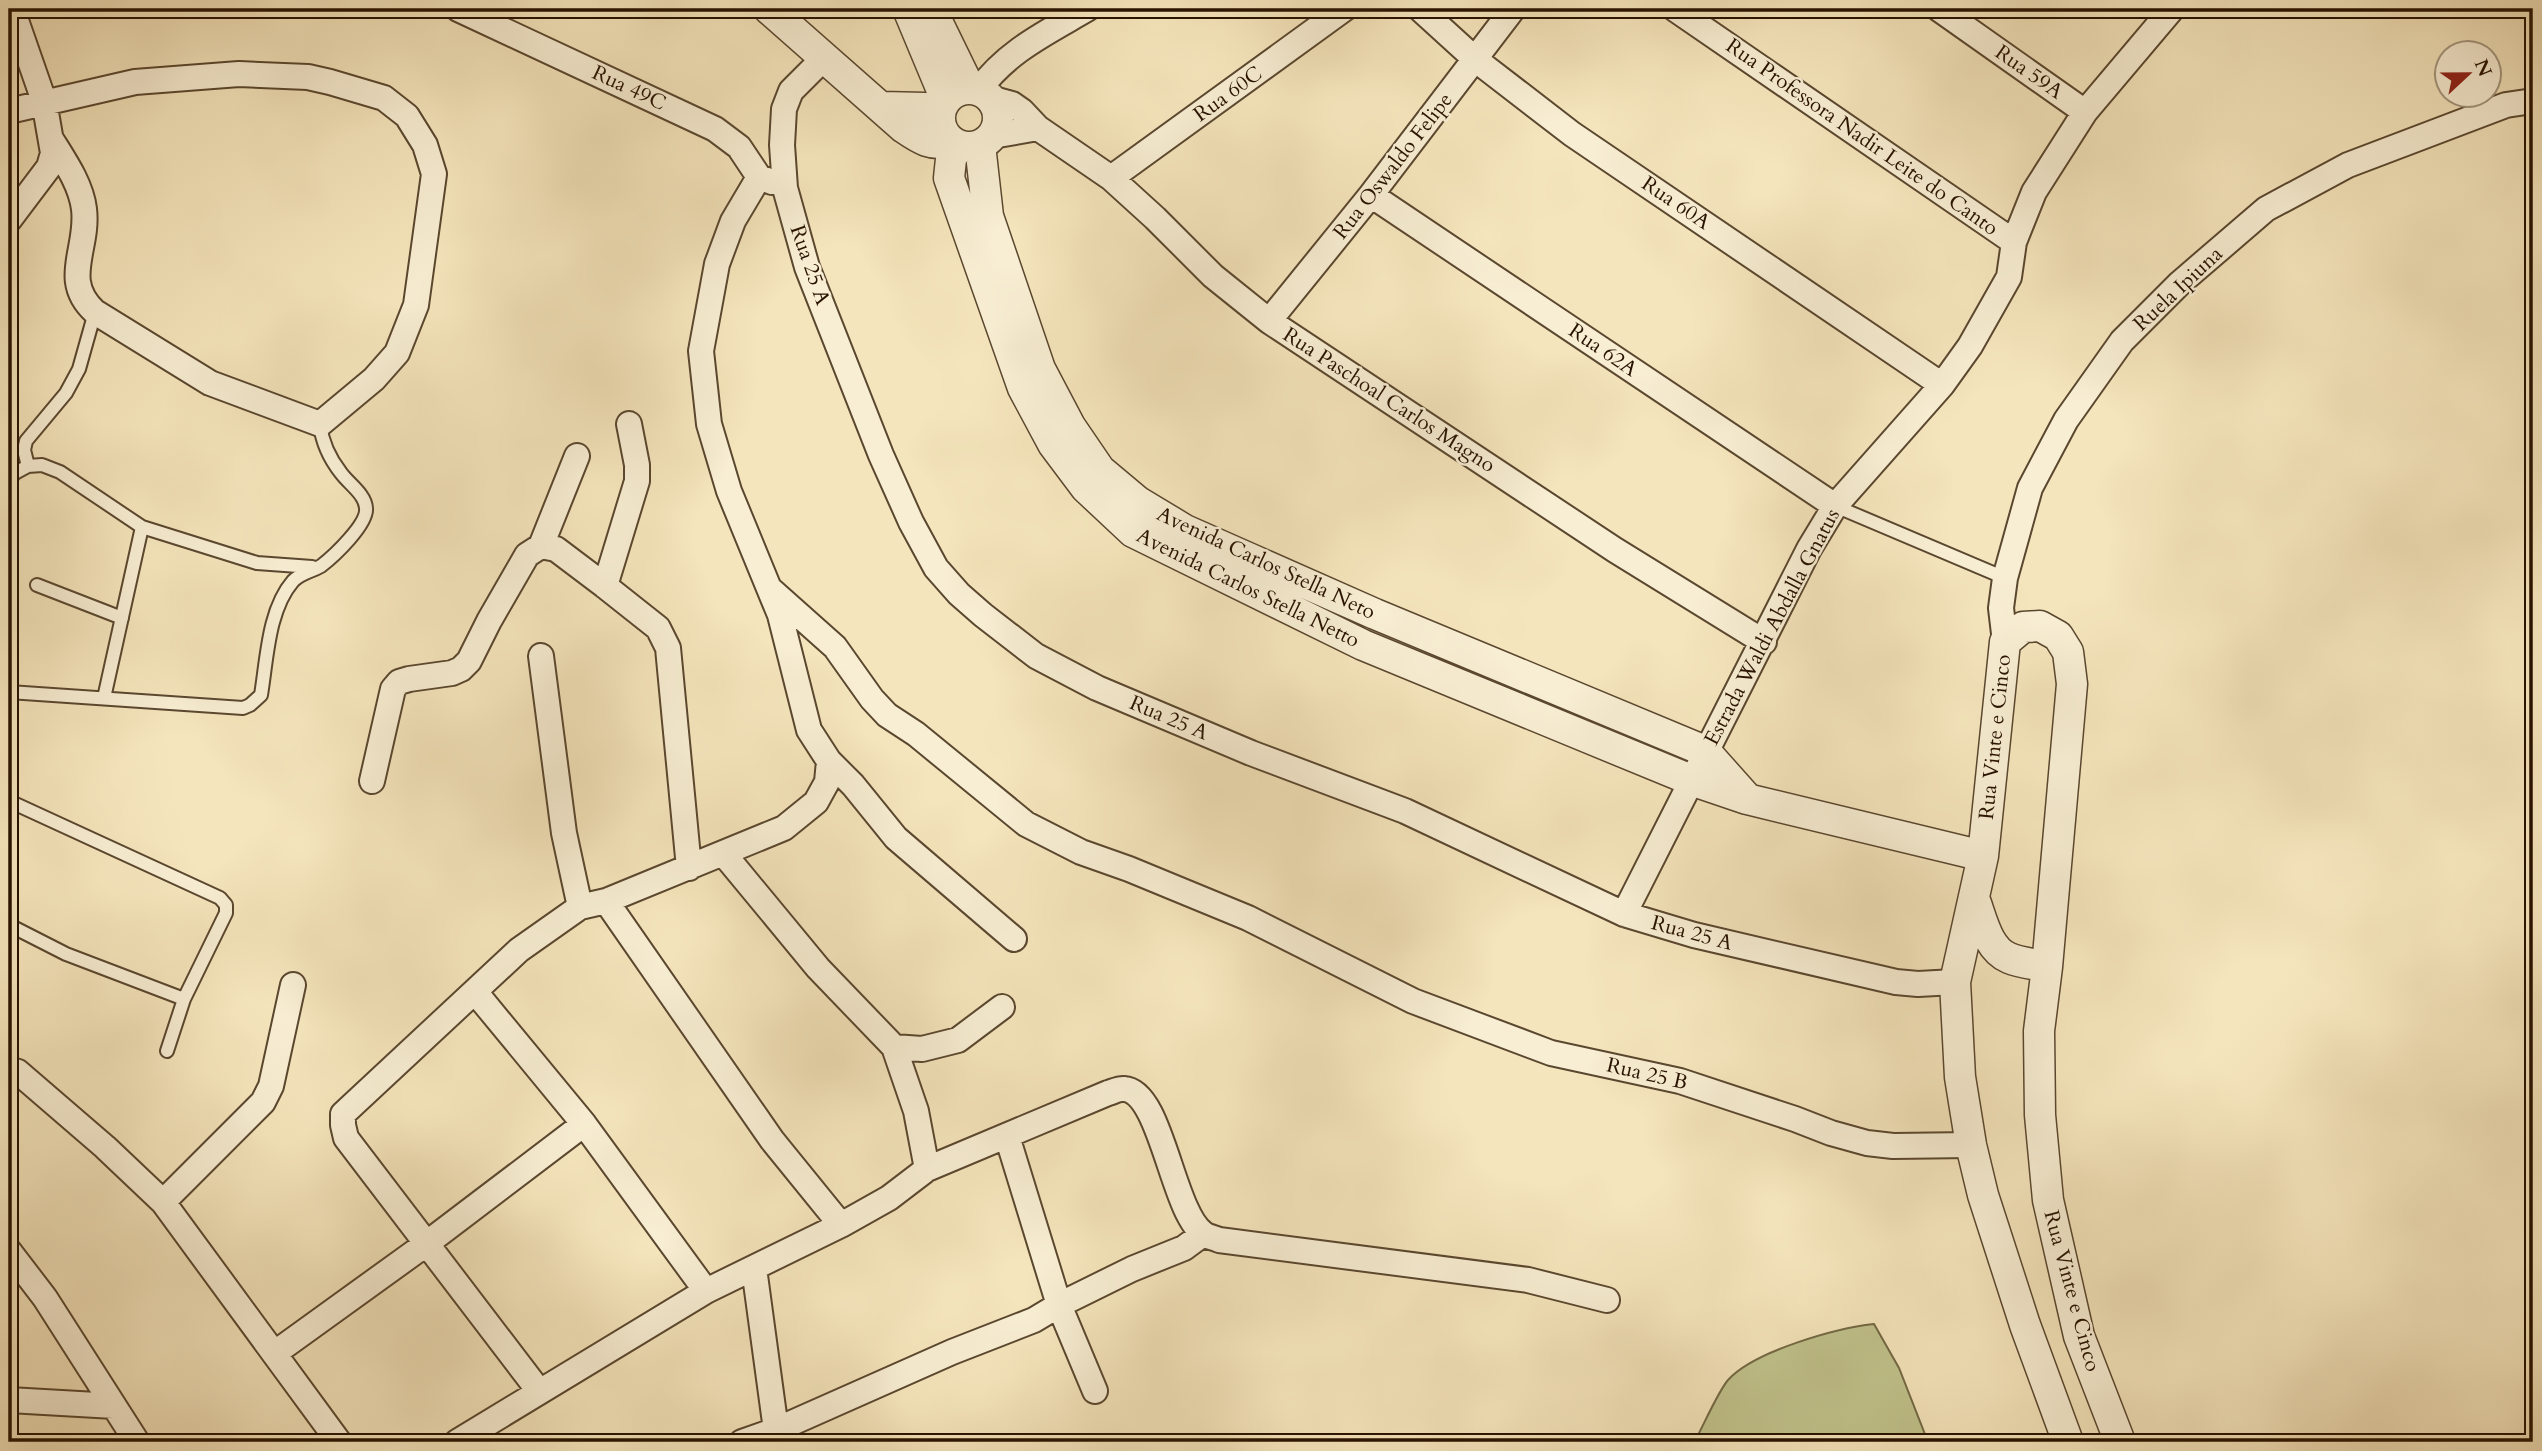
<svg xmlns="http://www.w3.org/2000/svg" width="2542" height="1451" viewBox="0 0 2542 1451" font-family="Cardo,serif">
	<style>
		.green { fill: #c1c38d; stroke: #746a46; stroke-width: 2 }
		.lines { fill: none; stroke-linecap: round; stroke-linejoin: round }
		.service-casing { stroke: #5a472f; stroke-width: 16 }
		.minor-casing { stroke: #5a472f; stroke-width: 28 }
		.tertiary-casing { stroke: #5a472f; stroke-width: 33 }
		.service { stroke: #f8eed3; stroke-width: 12 }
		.minor { stroke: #f8eed3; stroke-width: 24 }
		.tertiary { stroke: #f8eed3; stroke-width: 30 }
		.labels { text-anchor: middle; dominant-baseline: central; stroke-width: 5; stroke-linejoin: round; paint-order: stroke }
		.street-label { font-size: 21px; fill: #271200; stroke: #f8eed3 }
	</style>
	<rect width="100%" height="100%" fill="#f5e5bc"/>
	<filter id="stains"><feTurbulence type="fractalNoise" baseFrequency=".00286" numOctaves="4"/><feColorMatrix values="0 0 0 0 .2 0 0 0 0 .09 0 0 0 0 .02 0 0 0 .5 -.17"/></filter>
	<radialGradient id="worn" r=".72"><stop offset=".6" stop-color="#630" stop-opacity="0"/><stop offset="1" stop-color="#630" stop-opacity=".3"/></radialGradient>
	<!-- green -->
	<path class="green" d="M1874,1324L1899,1368L1928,1442H1689L1697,1437C1705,1422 1718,1392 1728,1380C1754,1351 1837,1328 1874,1324Z"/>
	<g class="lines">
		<defs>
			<path id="service" d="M28,466L24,450L26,441L66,393L79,369L95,312
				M9,480L15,473L28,466L42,465L60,472L142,527L257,563L312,567
				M1835,506L2005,578
				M37,585L122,618
				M9,692L243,708L250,705L261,695C267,659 268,610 293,581C302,572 311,572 321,566C334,556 368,524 366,508C365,494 349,484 341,473C330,459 322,442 320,424
				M104,698L142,527
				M9,801L220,898L226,905V913L184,999L167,1051
				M9,925L66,954L184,999"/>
			<path id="minor" d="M458,9L715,129L739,147L759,177L772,182
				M1420,9L1476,60L1572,134L1942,385
				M1675,9L2014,242
				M1939,9L2085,112
				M824,58L791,91L784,109L782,145L785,188L807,267L881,455L911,522L936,568L959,594L983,615L1036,656L1097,688L1251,753L1405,811L1624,914L1694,935L1896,982L1918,984L1955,982
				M978,91C1007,51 1046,33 1087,9
				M990,98L1012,104L1022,111L1038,128L1111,178L1155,218L1213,276L1269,321L1615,550L1764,642
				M9,111L135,82L239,74L308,77L330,82L384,98L407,116L425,145L434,174L416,305L397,353L374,379L320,424L210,383L95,312C60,280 89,249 84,209C81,184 64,160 51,139
				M992,136L1038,128
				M759,177L733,221L717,264L701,351L709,424L729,491L780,615L809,730L829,761L853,785L896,838L1014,939
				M1111,178L1344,9
				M1371,195L1835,506
				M9,220L49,167L53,153L44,101L12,9
				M1269,321L1371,195L1513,9
				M541,546L556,549L605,586L658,628L668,648L689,868
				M605,586L637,481V465L629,424
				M771,590L835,647L872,699L887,715L916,734L1026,824L1081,852L1129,869L1248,918L1413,1001L1551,1053L1680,1081L1795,1119L1831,1133L1867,1143L1893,1146L1971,1145
				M2005,642L2001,608L2005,578L2030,488L2066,420L2122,341L2180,283L2266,209L2348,165L2506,105L2533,101
				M541,656L564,833L580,907
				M372,781L393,689L399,682L409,679L452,673L461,669L469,661L489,621L527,555L541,546L577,456
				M723,853L818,968L894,1047L916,1111L927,1169
				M606,901L772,1140L841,1225
				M1624,914L1809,549L1835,506L1942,385L1970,346L2009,277L2014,242L2034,192L2085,112L2172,9
				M476,993L584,1124L706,1291
				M894,1047L922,1049L958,1040L1002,1007
				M9,1069L18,1072L105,1147L163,1202L339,1442
				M1007,1136L1059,1305L1095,1391
				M163,1202L263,1102L271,1086L293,985
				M9,1251L45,1298L137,1442
				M754,1268L776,1430
				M275,1353L426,1244L584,1124
				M539,1391L346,1138L343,1125V1114L519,950L580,907L606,901L784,828L816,802L827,782L829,761
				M9,1400L114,1406
				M457,1442L706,1291L841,1225L889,1198L927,1169L1108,1093C1112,1092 1120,1088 1124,1089C1162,1091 1172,1213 1204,1234C1208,1237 1215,1238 1219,1240L1528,1280L1607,1300
				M742,1442L776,1430L952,1352L1034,1320L1059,1305L1132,1269L1184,1248L1203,1234"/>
			<path id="tertiary" d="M769,9L904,128C920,139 932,147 951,141
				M908,9L946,100
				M931,9L970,89
				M940 118a29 29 0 1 1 58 0a29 29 0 1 1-58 0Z
				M882,107L925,108L940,114
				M957,145L951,159L949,178L1023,388L1053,444L1086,488L1133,532L1363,645L1691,780L1747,799L1983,856
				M980,145L988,216L1040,369L1070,426L1100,470L1137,501L1185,530L1375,614L1705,751L1746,797
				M1974,898C1982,918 1987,949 2009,958C2021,963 2035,964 2047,967
				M2068,1442L2025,1325L1983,1195L1971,1145L1960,1077L1955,982L1983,856L2005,642L2023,627L2040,626L2058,636L2068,652L2072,684L2047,967L2039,1031L2040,1115L2048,1200L2079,1336L2120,1442"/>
		</defs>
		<!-- service casing -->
		<use href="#service" class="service-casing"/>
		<!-- minor casing -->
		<use href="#minor" class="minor-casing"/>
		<!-- tertiary casing -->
		<use href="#tertiary" class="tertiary-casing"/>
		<!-- service -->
		<use href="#service" class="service"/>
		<!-- minor -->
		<use href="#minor" class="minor"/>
		<!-- tertiary -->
		<use href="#tertiary" class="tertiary"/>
	</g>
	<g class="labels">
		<!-- street labels -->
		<g class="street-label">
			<text transform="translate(2029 72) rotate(35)">Rua 59A</text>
			<text transform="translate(629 88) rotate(25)">Rua 49C</text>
			<text transform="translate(1228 94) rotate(-36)">Rua 60C</text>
			<text transform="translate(1862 137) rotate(35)">Rua Professora Nadir Leite do Canto</text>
			<text transform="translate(1393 166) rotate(-52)">Rua Oswaldo Felipe</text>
			<text transform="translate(1676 203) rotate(34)">Rua 60A</text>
			<text transform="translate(810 265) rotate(71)">Rua 25 A</text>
			<text transform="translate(2178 289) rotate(-43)">Ruela Ipiuna</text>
			<text transform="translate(1603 350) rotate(34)">Rua 62A</text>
			<text transform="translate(1389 400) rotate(33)">Rua Paschoal Carlos Magno</text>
			<text transform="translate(1266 563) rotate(25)">Avenida Carlos Stella Neto</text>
			<text transform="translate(1248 588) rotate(26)">Avenida Carlos Stella Netto</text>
			<text transform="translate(1772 627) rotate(-62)">Estrada Waldi Abdalla Gnatus</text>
			<text transform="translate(1169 718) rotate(23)">Rua 25 A</text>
			<text transform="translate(1995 737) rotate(-84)">Rua Vinte e Cinco</text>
			<text transform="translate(1692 933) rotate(15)">Rua 25 A</text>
			<text transform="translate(1647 1074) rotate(13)">Rua 25 B</text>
			<text transform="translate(2072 1291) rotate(75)">Rua Vinte e Cinco</text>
		</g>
	</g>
	<!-- margin -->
	<rect width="2542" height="1451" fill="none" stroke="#f5e5bc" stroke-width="35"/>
	<rect x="10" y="10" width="2521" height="1430" fill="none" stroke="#271200" stroke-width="3.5"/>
	<rect x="18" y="18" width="2507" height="1416" fill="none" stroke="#271200" stroke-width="2"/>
	<!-- north arrow -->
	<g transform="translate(2468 74) rotate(68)"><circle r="33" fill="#f8eed3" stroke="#a4967f" stroke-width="2"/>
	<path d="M0-5L12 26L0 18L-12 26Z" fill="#8f2418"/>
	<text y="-10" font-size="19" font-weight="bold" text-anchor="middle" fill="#271200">N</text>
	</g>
	<rect width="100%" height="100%" filter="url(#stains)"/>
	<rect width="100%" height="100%" fill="url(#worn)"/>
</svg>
